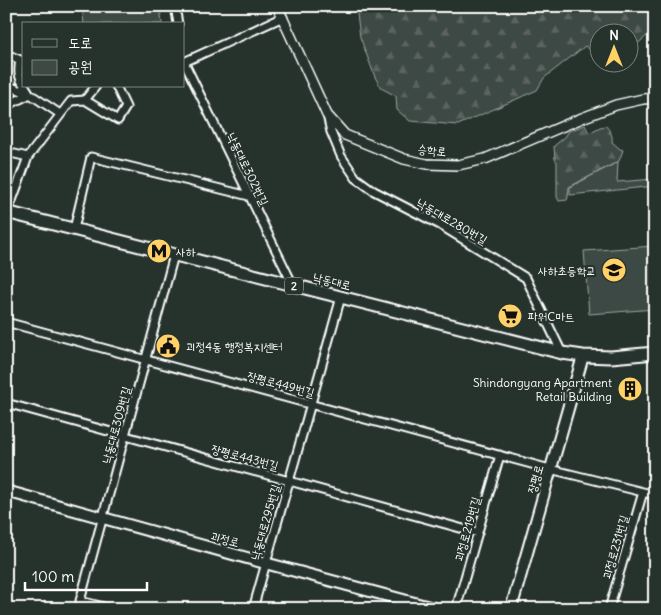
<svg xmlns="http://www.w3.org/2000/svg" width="661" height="615" viewBox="0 0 661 615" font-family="Delius,'Poor Story',sans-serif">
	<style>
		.green { fill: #3e4944; stroke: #9ea4a2 }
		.forest { fill: url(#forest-firs); stroke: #9ea4a2 }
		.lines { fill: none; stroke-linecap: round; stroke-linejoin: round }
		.minor-casing { stroke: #fff; stroke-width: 11 }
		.tertiary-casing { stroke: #fff; stroke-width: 12 }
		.secondary-casing { stroke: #fff; stroke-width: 14 }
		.primary-casing { stroke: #fff; stroke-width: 15 }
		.minor { stroke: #26332d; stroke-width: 7 }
		.tertiary { stroke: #26332d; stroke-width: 9 }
		.secondary { stroke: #26332d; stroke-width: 10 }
		.primary { stroke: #26332d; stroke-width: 11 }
		.labels { text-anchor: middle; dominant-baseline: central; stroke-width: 4.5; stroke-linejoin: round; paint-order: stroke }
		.shield { fill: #26332d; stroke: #bec2c0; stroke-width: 1 }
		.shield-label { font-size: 11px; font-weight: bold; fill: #fff }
		.street-label { font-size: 12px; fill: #fff; stroke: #26332d }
		.poi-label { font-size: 12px; fill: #fff; stroke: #26332d; text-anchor: start }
	</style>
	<defs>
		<pattern id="forest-firs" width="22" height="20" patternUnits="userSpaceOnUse" patternTransform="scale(1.25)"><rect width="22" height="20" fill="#3e4944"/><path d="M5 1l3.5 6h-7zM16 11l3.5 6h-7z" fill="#5b6460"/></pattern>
	</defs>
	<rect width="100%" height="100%" fill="#26332d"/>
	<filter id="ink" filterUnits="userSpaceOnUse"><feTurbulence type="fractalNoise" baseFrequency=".02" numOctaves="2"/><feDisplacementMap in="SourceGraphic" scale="10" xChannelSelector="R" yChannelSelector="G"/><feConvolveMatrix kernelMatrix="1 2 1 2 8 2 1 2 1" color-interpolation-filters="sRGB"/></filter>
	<g filter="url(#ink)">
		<!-- green -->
		<path class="green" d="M82,6H160L162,24H84Z
			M618,162L617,182L655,179V186L570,195V187Z
			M655,246V309L589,314L584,251Z"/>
		<!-- forest -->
		<path class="forest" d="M356,6H655V29L629,51L628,32H598V55L585,46L544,78L537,90L458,125L410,121L397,110L396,96L381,88L375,77L360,37Z
			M585,125L589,133L600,127L606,126C610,131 613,135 612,142L620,149L623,150L619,161L569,187L568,197L567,200L559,201L557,197V162L555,159L554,146L565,137L569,131Z"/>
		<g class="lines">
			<defs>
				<path id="minor" d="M175,6L178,24
					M6,54L23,61
					M20,60C18,70 18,77 24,85
					M184,62L293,285
					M184,62L283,17
					M6,85L30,94
					M25,86L30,94L60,114
					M85,100L118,120L126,107L116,86
					M6,106L30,94
					M327,115L331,132L341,156L356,178L374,191L440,225L526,278L562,353
					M6,152L28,157
					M7,214L28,157L71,101L85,100L96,86
					M74,229L91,157L249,196
					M6,322L550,469L655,495
					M6,403L478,533
					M112,609L80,601L174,255
					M253,609L341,297
					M456,609L500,455
					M609,609L643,492"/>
				<path id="tertiary" d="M277,6L327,115L345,135L404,159L427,164L458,165L485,159L582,118L616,105L643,99L655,98"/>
				<path id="secondary" d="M6,491L265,563L437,609
					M511,609L583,356"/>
				<path id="primary" d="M6,212L293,285L562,353L583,356L611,357L655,353"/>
			</defs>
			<!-- minor casing -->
			<use href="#minor" class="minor-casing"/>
			<!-- tertiary casing -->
			<use href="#tertiary" class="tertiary-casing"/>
			<!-- secondary casing -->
			<use href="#secondary" class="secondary-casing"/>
			<!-- primary casing -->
			<use href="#primary" class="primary-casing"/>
			<!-- minor -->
			<use href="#minor" class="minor"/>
			<!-- tertiary -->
			<use href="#tertiary" class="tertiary"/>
			<!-- secondary -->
			<use href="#secondary" class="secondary"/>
			<!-- primary -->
			<use href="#primary" class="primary"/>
		</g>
	</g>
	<!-- icons -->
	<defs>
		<symbol id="metro-disc" viewBox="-11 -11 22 22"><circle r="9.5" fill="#ffd166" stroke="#26332d"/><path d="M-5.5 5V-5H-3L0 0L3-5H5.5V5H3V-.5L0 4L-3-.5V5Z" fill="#111"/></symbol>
		<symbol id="school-disc" viewBox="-11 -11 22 22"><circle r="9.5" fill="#ffd166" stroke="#26332d"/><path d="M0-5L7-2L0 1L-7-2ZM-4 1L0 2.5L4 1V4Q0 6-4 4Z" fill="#111"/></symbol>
		<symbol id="supermarket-disc" viewBox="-11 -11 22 22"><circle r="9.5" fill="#ffd166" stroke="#26332d"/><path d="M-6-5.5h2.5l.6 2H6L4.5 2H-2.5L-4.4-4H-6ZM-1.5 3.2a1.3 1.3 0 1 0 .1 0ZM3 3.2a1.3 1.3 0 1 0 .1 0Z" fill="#111"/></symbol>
		<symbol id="civic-disc" viewBox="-11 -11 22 22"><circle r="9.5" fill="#ffd166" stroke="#26332d"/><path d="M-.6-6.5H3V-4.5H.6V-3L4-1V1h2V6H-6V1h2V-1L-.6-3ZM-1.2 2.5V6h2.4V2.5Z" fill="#111"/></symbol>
		<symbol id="building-disc" viewBox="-11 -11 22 22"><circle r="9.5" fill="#ffd166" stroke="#26332d"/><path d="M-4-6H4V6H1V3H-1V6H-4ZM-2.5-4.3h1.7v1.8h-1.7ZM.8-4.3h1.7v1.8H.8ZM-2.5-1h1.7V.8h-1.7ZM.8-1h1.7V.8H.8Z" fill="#111"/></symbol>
	</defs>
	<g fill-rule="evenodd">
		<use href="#metro-disc" x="145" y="237" width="28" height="28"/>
		<use href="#school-disc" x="600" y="256" width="28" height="28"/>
		<use href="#supermarket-disc" x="496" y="302" width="28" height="28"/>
		<use href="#civic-disc" x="154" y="332" width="28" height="28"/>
		<use href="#building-disc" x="616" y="375" width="28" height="28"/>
	</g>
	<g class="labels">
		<!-- shield labels -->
		<rect class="shield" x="285" y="277.5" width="18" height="17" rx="4"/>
		<g class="shield-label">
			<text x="294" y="286">2</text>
		</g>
		<!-- street labels -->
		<g class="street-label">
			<text transform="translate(432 150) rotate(6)">승학로</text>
			<text transform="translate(248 169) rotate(64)">낙동대로302번길</text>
			<text transform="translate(452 221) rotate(30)">낙동대로280번길</text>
			<text transform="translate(332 281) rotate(14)">낙동대로</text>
			<text transform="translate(281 384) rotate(15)">장평로449번길</text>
			<text transform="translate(116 425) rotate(-75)">낙동대로309번길</text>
			<text transform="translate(245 457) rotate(15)">장평로443번길</text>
			<text transform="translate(535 479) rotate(-74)">장평로</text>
			<text transform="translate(265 522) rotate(-74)">낙동대로295번길</text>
			<text transform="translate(467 529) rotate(-74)">괴정로219번길</text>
			<text transform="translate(225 539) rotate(15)">괴정로</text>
			<text transform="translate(615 547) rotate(-74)">괴정로231번길</text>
		</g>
		<!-- poi labels -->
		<g class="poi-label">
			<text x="176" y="251">사하</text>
			<text x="596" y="270" text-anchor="end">사하초등학교</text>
			<text x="528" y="316">파워C마트</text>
			<text x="186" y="346">괴정4동 행정복지센터</text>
			<text x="612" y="382" text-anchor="end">Shindongyang Apartment<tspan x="612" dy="14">Retail Building</tspan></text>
		</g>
	</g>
	<!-- margin -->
	<rect width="661" height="615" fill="none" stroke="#26332d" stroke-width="25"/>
	<rect x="12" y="12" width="636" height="590" fill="none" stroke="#fff" stroke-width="2" filter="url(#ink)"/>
	<!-- legend -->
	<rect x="22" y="22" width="162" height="65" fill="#26332d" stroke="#7d8581"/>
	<rect x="32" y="39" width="25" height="8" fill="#26332d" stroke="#7d8581"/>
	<text x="68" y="48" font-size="15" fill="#ffffff">도로</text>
	<rect x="32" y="60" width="25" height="15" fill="#3e4944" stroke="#7d8581"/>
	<text x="68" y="72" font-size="15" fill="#ffffff">공원</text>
	<!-- north arrow -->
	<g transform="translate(614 48)"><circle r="24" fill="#26332d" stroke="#7d8581"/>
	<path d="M0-4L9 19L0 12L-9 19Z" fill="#ffd166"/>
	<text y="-8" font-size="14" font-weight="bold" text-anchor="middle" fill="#ffffff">N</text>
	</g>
	<!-- scale -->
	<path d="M25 582v8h122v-8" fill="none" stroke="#ffffff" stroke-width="2.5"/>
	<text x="32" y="582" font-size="15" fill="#ffffff" stroke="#26332d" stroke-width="4" paint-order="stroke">100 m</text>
</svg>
